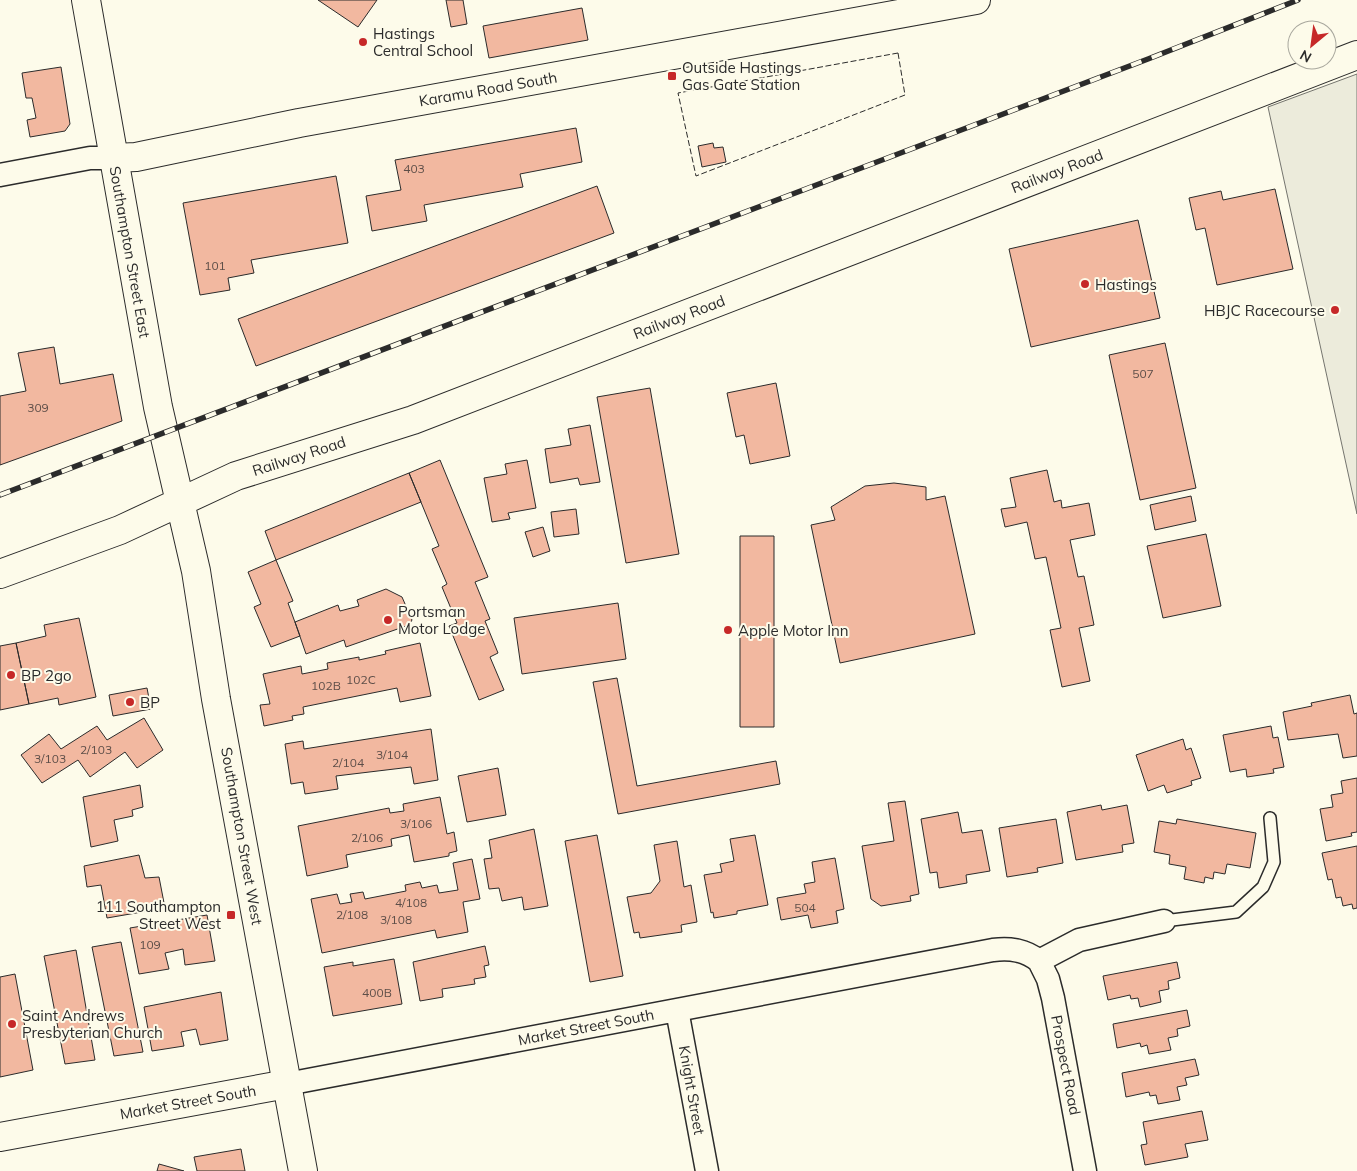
<svg xmlns="http://www.w3.org/2000/svg" width="1357" height="1171" viewBox="0 0 1357 1171" font-family="Mulish,sans-serif">
	<style>
		.green { fill: #ecebdb; stroke: #74746e }
		.building { fill: #f2b8a0; stroke: #2b2b2b }
		.lines { fill: none; stroke-linecap: round; stroke-linejoin: round }
		.service-casing { stroke: #2b2b2b; stroke-width: 14 }
		.minor-casing { stroke: #2b2b2b; stroke-width: 25 }
		.tertiary-casing { stroke: #2b2b2b; stroke-width: 30 }
		.secondary-casing { stroke: #2b2b2b; stroke-width: 30 }
		.service { stroke: #fdfbea; stroke-width: 11 }
		.minor { stroke: #fdfbea; stroke-width: 22 }
		.tertiary { stroke: #fdfbea; stroke-width: 28 }
		.secondary { stroke: #fdfbea; stroke-width: 28 }
		.rail-casing { stroke: #2b2b2b; stroke-width: 5.5 }
		.rail { stroke: #fdfbea; stroke-width: 4; stroke-dasharray: 11; stroke-linecap: butt }
		.fence { stroke: #2b2b2b; stroke-width: 1; stroke-dasharray: 6 2.5; stroke-linecap: butt }
		.poi-dot { fill: #c62828; stroke: #fdfbea; stroke-width: 2 }
		.labels { text-anchor: middle; dominant-baseline: central; stroke-width: 4; stroke-linejoin: round; paint-order: stroke }
		.number-label { font-size: 12px; fill: #5d4e48 }
		.poi-label { font-size: 15px; fill: #2b2b2b; stroke: #fdfbea; text-anchor: start }
		.street-label { font-size: 15px; fill: #2b2b2b; stroke: #fdfbea }
	</style>
	<rect width="100%" height="100%" fill="#fdfbea"/>
	<!-- green -->
	<path class="green" d="M1357,74V514L1268,107Z"/>
	<!-- building -->
	<path class="building" d="M318,0H377L358,27Z
		M446,0H463L467,24L451,27Z
		M582,8L588,40L489,58L483,26Z
		M61,67L70,124L65,131L30,137L27,120L36,118L32,98H26L22,73Z
		M576,128L582,162L520,174L523,187L424,205L427,221L372,231L366,196L401,190L395,160Z
		M713,143L714,148L723,147L726,162L702,167L698,146Z
		M336,176L348,243L251,260L254,273L228,278L230,290L200,295L183,203Z
		M597,186L614,233L256,366L238,319Z
		M1275,189L1293,269L1217,285L1205,228L1196,230L1189,198L1221,191L1223,200Z
		M1138,220L1160,318L1031,347L1009,249Z
		M1165,343L1196,488L1140,500L1109,355Z
		M54,347L60,384L113,374L122,421L0,465V396L26,391L18,353Z
		M776,383L790,456L750,464L744,435L736,437L727,393Z
		M650,388L679,554L626,563L597,397Z
		M590,425L600,482L580,485L578,478L550,483L545,449L571,445L568,429Z
		M440,460L488,577L475,582L490,619L485,621L498,653L490,657L504,690L479,700L449,626L457,623L442,587L447,584L432,549L439,546L409,473Z
		M527,460L536,508L508,513L510,519L492,522L484,478L507,474L505,464Z
		M1047,470L1054,502L1061,500L1062,508L1089,503L1095,535L1070,540L1078,577L1084,576L1094,625L1079,628L1090,681L1062,687L1050,630L1061,628L1046,557L1035,559L1027,522L1005,527L1001,509L1016,507L1010,478Z
		M409,473L421,502L276,560L265,531Z
		M894,483L926,487V500L945,496L975,634L840,663L811,525L835,520L831,507L865,486Z
		M1191,496L1196,521L1155,530L1150,505Z
		M576,509L579,534L554,537L551,512Z
		M543,527L550,551L533,557L525,532Z
		M1206,534L1221,606L1163,618L1147,546Z
		M740,536H774V727H740Z
		M276,560L293,601L288,603L300,636L271,647L254,607L261,604L248,572Z
		M386,589L402,597L412,620L409,625L346,647L344,640L306,654L295,622L338,605L340,611L359,606L357,600Z
		M618,603L626,659L522,674L514,618Z
		M79,618L96,697L59,705L58,698L29,704L16,643L46,636L44,625Z
		M16,643L29,704L0,710V646Z
		M420,643L431,696L400,702L397,688L303,707L304,714L292,716L293,720L264,726L260,705L270,704L263,674L301,666L302,674L328,669L327,663L359,657V660L386,654L385,651Z
		M617,678L637,786L776,761L780,784L618,814L593,682Z
		M147,688L151,709L113,716L109,695Z
		M1350,695L1354,714L1357,713V756L1343,758L1338,734L1288,740L1283,712L1312,706L1311,703Z
		M144,718L163,750L137,768L125,752L90,777L78,760L42,783L21,755L49,734L61,749L97,726L107,740Z
		M1271,726L1273,738L1278,737L1284,767L1273,769L1274,773L1247,777L1246,769L1230,772L1223,735Z
		M431,729L438,780L414,784L411,767L336,776L338,789L305,794L303,782L291,784L285,744L303,741L304,749Z
		M1183,739L1186,750L1191,748L1201,778L1191,781L1192,785L1167,793L1164,785L1148,791L1136,755Z
		M498,768L506,815L467,822L458,776Z
		M1357,778V832L1351,833L1352,836L1326,841L1320,809L1333,807L1331,795L1343,793L1341,781Z
		M140,785L143,807L132,810L133,816L114,820L118,841L91,847L83,797Z
		M440,797L447,834L454,832L457,851L449,853V856L414,862L409,835L391,839L392,846L346,855L348,867L307,876L298,826L389,808L390,813L404,811L403,804Z
		M905,801L919,894L910,896L911,901L881,906L871,899L862,846L894,841L888,803Z
		M1101,805L1102,810L1127,805L1134,843L1122,845L1123,852L1076,860L1067,812Z
		M958,812L962,833L982,830L990,871L966,875L967,883L939,888L937,872L930,873L921,819Z
		M1056,819L1063,863L1037,868L1038,872L1007,877L999,828Z
		M1177,819L1256,833L1250,868L1227,864L1225,874L1214,872L1213,879L1205,877L1204,883L1184,879L1186,867L1169,864L1170,855L1154,852L1159,821L1176,824Z
		M534,829L548,906L524,910L522,897L502,901L499,888L489,889L484,859L492,858L489,840Z
		M597,835L623,976L590,982L565,841Z
		M755,835L768,905L737,911V914L714,918L713,912L711,913L704,875L722,872L720,864L734,861L730,839Z
		M677,841L684,887L691,885L697,922L681,925L682,932L640,938L639,932L634,933L627,897L651,893L660,881L654,845Z
		M1357,846V908L1353,909L1352,904L1343,906L1341,897L1336,898L1332,879L1328,880L1322,853Z
		M139,855L145,878L159,877L165,908L107,918L101,885L87,887L84,866Z
		M835,858L844,909L836,911L838,923L811,928L808,915L781,920L777,898L806,893L804,884L815,882L812,862Z
		M472,859L480,899L463,902L468,932L437,938L435,930L322,953L311,899L337,894L340,904L352,902L350,894L363,892L365,899L406,891L405,885L420,882L422,888L437,885L439,893L458,890L453,863Z
		M207,915L215,961L185,965L183,949L165,953L169,969L139,974L130,928Z
		M121,942L143,1052L114,1056L92,947Z
		M485,946L489,965L484,966L486,977L474,979L475,984L442,989L443,997L420,1001L413,962Z
		M76,950L95,1060L65,1064L44,956Z
		M394,959L402,1004L333,1016L324,967L353,962V966Z
		M1177,962L1180,978L1168,981L1169,989L1159,991L1161,1002L1140,1007L1138,998L1131,999L1130,995L1108,1000L1103,976Z
		M15,974L33,1070L0,1077V977Z
		M221,992L228,1040L200,1045L196,1029L181,1032L184,1046L152,1051L144,1007Z
		M1187,1010L1190,1026L1177,1029L1178,1036L1168,1038L1171,1050L1149,1054L1147,1045L1141,1047L1140,1043L1117,1048L1113,1024Z
		M1195,1059L1199,1075L1185,1078L1187,1085L1177,1087L1180,1100L1158,1104L1156,1095L1150,1096L1149,1092L1126,1097L1122,1073Z
		M1202,1111L1208,1140L1185,1144L1188,1157L1145,1165L1141,1145L1147,1144L1143,1122Z
		M241,1149L245,1171H197L194,1157Z
		M159,1164L184,1171H157Z"/>
	<g class="lines">
		<defs>
			<path id="service" d="M1164,921L1236,912L1263,887L1274,862L1270,818"/>
			<path id="minor" d="M0,175L90,158H114
				M1039,961L1048,979L1053,998L1085,1171
				M677,1010L707,1171
				M287,1084L993,950C1011,948 1025,950 1039,961L1079,940L1164,921"/>
			<path id="tertiary" d="M114,158L136,157L299,123L976,0
				M0,1137L287,1084"/>
			<path id="secondary" d="M86,0L158,407L196,571L216,699L303,1171
				M0,574L120,530L236,476L413,420L1357,55"/>
		</defs>
		<!-- service casing -->
		<use href="#service" class="service-casing"/>
		<!-- minor casing -->
		<use href="#minor" class="minor-casing"/>
		<!-- tertiary casing -->
		<use href="#tertiary" class="tertiary-casing"/>
		<!-- secondary casing -->
		<use href="#secondary" class="secondary-casing"/>
		<!-- service -->
		<use href="#service" class="service"/>
		<!-- minor -->
		<use href="#minor" class="minor"/>
		<!-- tertiary -->
		<use href="#tertiary" class="tertiary"/>
		<!-- secondary -->
		<use href="#secondary" class="secondary"/>
		<defs>
			<path id="rail" d="M0,495L1148,59L1298,0"/>
		</defs>
		<!-- rail casing -->
		<use href="#rail" class="rail-casing"/>
		<!-- rail -->
		<use href="#rail" class="rail"/>
		<!-- fence -->
		<path class="fence" d="M898,53L905,95L696,176L678,93Z"/>
	</g>
	<!-- markers -->
	<g class="poi-dot">
		<circle cx="363" cy="42" r="5"/>
		<rect x="667" y="71" width="10" height="10" rx="2.5"/>
		<circle cx="1085" cy="284" r="5"/>
		<circle cx="1335" cy="310" r="5"/>
		<circle cx="388" cy="620" r="5"/>
		<circle cx="728" cy="630" r="5"/>
		<circle cx="11" cy="675" r="5"/>
		<circle cx="130" cy="702" r="5"/>
		<rect x="226" y="910" width="10" height="10" rx="2.5"/>
		<circle cx="12" cy="1024" r="5"/>
	</g>
	<g class="labels">
		<!-- number labels -->
		<g class="number-label">
			<text x="414" y="168">403</text>
			<text x="215" y="265">101</text>
			<text x="1143" y="373">507</text>
			<text x="38" y="407">309</text>
			<text x="361" y="679">102C</text>
			<text x="326" y="685">102B</text>
			<text x="96" y="749">2/103</text>
			<text x="392" y="754">3/104</text>
			<text x="50" y="758">3/103</text>
			<text x="348" y="762">2/104</text>
			<text x="416" y="823">3/106</text>
			<text x="367" y="837">2/106</text>
			<text x="411" y="902">4/108</text>
			<text x="805" y="907">504</text>
			<text x="352" y="914">2/108</text>
			<text x="396" y="919">3/108</text>
			<text x="150" y="944">109</text>
			<text x="377" y="992">400B</text>
		</g>
		<!-- poi labels -->
		<g class="poi-label">
			<text x="373" y="33">Hastings<tspan x="373" dy="17">Central School</tspan></text>
			<text x="682" y="67">Outside Hastings<tspan x="682" dy="17">Gas Gate Station</tspan></text>
			<text x="1095" y="284">Hastings</text>
			<text x="1325" y="310" text-anchor="end">HBJC Racecourse</text>
			<text x="398" y="611">Portsman<tspan x="398" dy="17">Motor Lodge</tspan></text>
			<text x="738" y="630">Apple Motor Inn</text>
			<text x="21" y="675">BP 2go</text>
			<text x="140" y="702">BP</text>
			<text x="221" y="906" text-anchor="end">111 Southampton<tspan x="221" dy="17">Street West</tspan></text>
			<text x="22" y="1015">Saint Andrews<tspan x="22" dy="17">Presbyterian Church</tspan></text>
		</g>
		<!-- street labels -->
		<g class="street-label">
			<text transform="translate(488 89) rotate(-10)">Karamu Road South</text>
			<text transform="translate(1057 171) rotate(-21)">Railway Road</text>
			<text transform="translate(130 252) rotate(80)">Southampton Street East</text>
			<text transform="translate(679 317) rotate(-21)">Railway Road</text>
			<text transform="translate(299 456) rotate(-18)">Railway Road</text>
			<text transform="translate(242 836) rotate(80)">Southampton Street West</text>
			<text transform="translate(586 1027) rotate(-11)">Market Street South</text>
			<text transform="translate(1066 1065) rotate(79)">Prospect Road</text>
			<text transform="translate(692 1090) rotate(80)">Knight Street</text>
			<text transform="translate(188 1102) rotate(-10)">Market Street South</text>
		</g>
	</g>
	<!-- north arrow -->
	<g transform="translate(1312 45) rotate(209)"><circle r="24" fill="#fdfbea" stroke="#a9a89e"/>
	<path d="M0-4L9 19L0 12L-9 19Z" fill="#c62828"/>
	<text y="-8" font-size="14" font-weight="bold" text-anchor="middle" fill="#2b2b2b">N</text>
	</g>
</svg>
